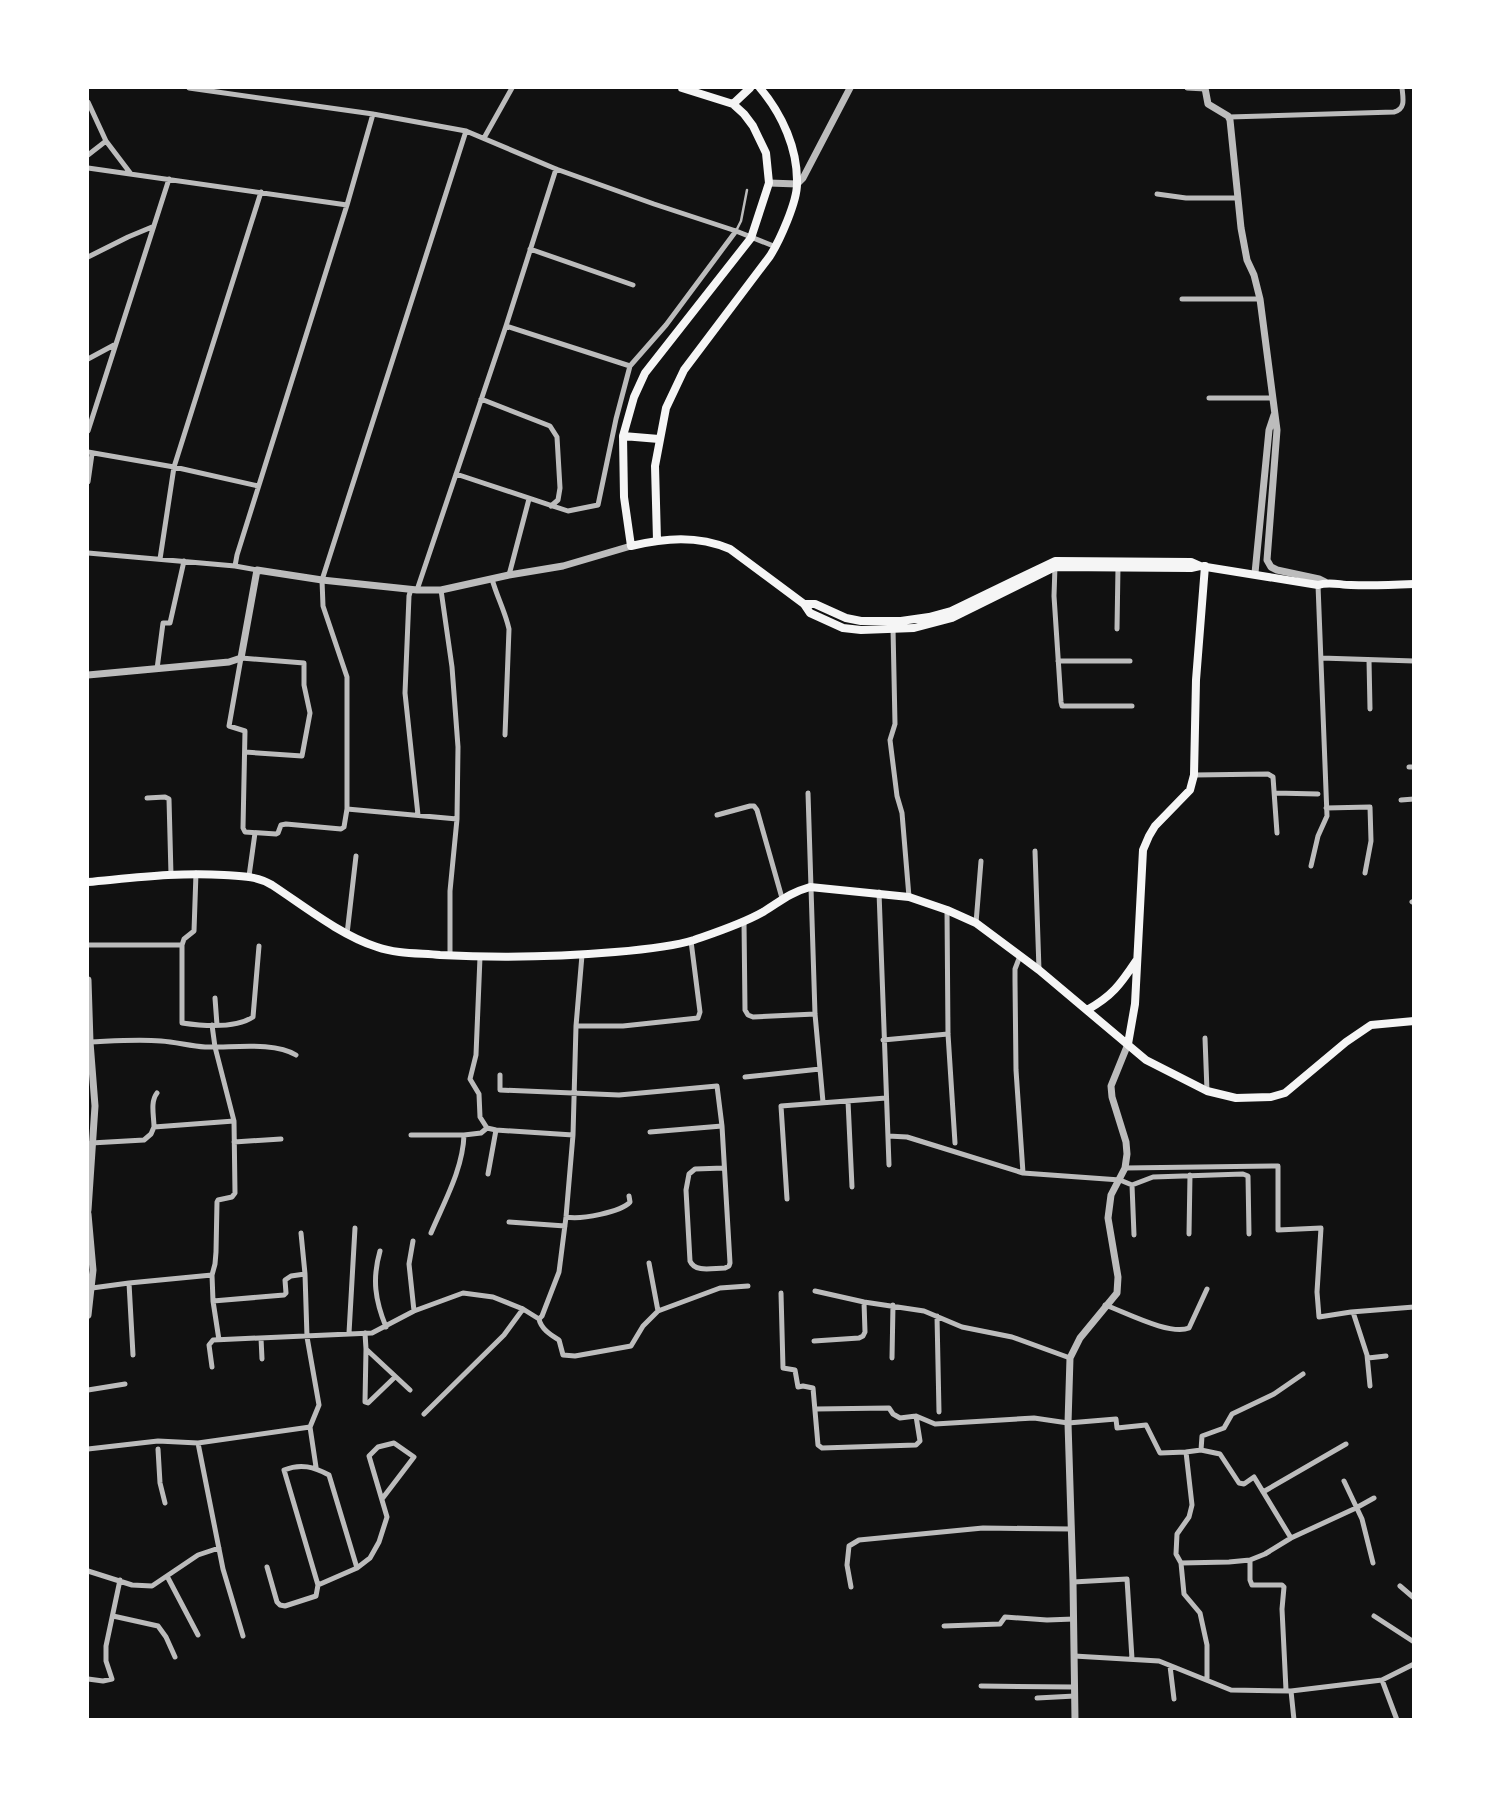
<svg xmlns="http://www.w3.org/2000/svg" width="1501" height="1807" viewBox="0 0 1501 1807" font-family="'Times New Roman',serif">
	<style>
		.lines { fill: none; stroke-linecap: round; stroke-linejoin: round }
		.service { stroke: #bcbcbc; stroke-width: 2.5 }
		.minor { stroke: #bcbcbc; stroke-width: 5 }
		.tertiary { stroke: #bcbcbc; stroke-width: 7 }
		.secondary { stroke: #f5f5f5; stroke-width: 8 }
	</style>
	<rect width="100%" height="100%" fill="#111"/>
	<g class="lines">
		<!-- service -->
		<path class="service" d="M736,231L741,221L747,190"/>
		<!-- minor -->
		<path class="minor" d="M189,88L373,114L466,131L556,169L654,204L736,231L776,247
			M1187,88L1205,89
			M88,102L106,141L131,174
			M1229,117L1394,112C1406,109 1403,98 1402,88
			M484,138L512,88
			M88,155L106,141
			M88,168L347,205
			M1157,194L1186,198H1237
			M530,249L633,285
			M88,257L128,237L152,227
			M1182,299H1260
			M506,326L630,366
			M88,359L114,345
			M1209,398H1273
			M481,399L550,426L557,437L560,488L558,500L551,506
			M88,431L169,179
			M88,452L174,467L258,486
			M456,474L568,511L598,505L616,419L630,366L666,325L736,231
			M88,482L92,454
			M88,553L235,566L257,570
			M160,559L174,467L261,192
			M235,566L237,555L347,205L373,114
			M1055,566L1054,596L1061,702L1062,706H1132
			M509,575L529,499
			M492,579C497,597 505,611 509,629L505,735
			M411,589L409,596L405,693L418,815
			M417,590L506,326L556,169
			M441,590L452,667L458,747L457,819L450,891V955
			M893,628L895,724L890,740L897,796L902,813L909,897
			M1117,629L1118,567
			M1321,658L1414,661
			M1369,660L1370,709
			M1058,661H1130
			M157,669L163,623H170L184,561
			M245,752L302,756L310,713L304,685V663L241,658L229,726L245,731L243,828L245,832L276,834L278,833L281,825L286,824L341,829L344,827L347,809V677L323,606L322,580L466,131
			M1409,767H1414
			M1194,775L1268,774L1273,777L1277,833
			M808,793L815,1014L823,1102
			M1275,793L1318,794
			M147,798L165,797L169,799L171,875
			M1401,800L1414,799
			M1326,808L1370,807L1371,841L1365,873
			M347,809L457,819
			M717,815L750,806H754L757,810L782,898
			M1035,851L1039,970
			M1311,866L1318,836L1327,816L1318,585
			M196,873L194,931L184,939L182,945V1023C203,1026 235,1029 253,1017L259,946
			M249,876L255,833
			M879,892L889,1165
			M1412,902L1414,901
			M947,910L948,1034L955,1143
			M744,922L745,1010L748,1015L753,1017L815,1014
			M976,923L981,861
			M347,934L356,856
			M88,945H182
			M1020,956L1015,969V981L1016,1070L1023,1173
			M480,957L476,1055L470,1079L479,1094L480,1117L487,1128L496,1130L573,1135
			M215,998L217,1025
			M212,1025L215,1047L234,1121L235,1193L232,1197L218,1200L217,1202L216,1252L215,1264L212,1275L213,1301L219,1340
			M576,1026H623L698,1018L700,1012L691,941
			M1205,1038L1207,1091
			M883,1040L948,1034
			M90,1042C114,1041 137,1039 161,1041C176,1042 190,1046 205,1047C231,1048 274,1041 296,1055
			M500,1075V1090L619,1095L717,1086L722,1126L730,1263L729,1266L725,1268C713,1268 695,1273 690,1261L686,1190L689,1174L695,1169L724,1168
			M745,1077L820,1069
			M848,1101L852,1187
			M154,1127L234,1121
			M154,1127C154,1116 150,1102 157,1093
			M650,1132L722,1126
			M411,1135H464
			M888,1136L907,1137L1023,1173L1120,1180L1132,1185L1153,1177L1243,1174L1248,1176L1249,1234
			M234,1142L281,1139
			M91,1143L144,1140L151,1134L154,1127
			M1125,1168L1278,1166V1230L1321,1228L1317,1292L1319,1317L1351,1312L1414,1307
			M488,1174L496,1130
			M1132,1185L1134,1235
			M787,1199L781,1106L886,1098
			M566,1217C581,1220 621,1212 630,1202L629,1196
			M509,1222L565,1226
			M301,1233L305,1274L307,1337L319,1405L310,1427
			M431,1233C444,1202 463,1169 464,1135L481,1133L487,1128
			M1189,1234L1190,1175
			M413,1241L409,1264L414,1311
			M380,1251C372,1279 375,1300 386,1327
			M649,1263L658,1311
			M129,1283L133,1355
			M92,1288L129,1283L212,1275
			M815,1291L864,1302L924,1311L962,1327L1012,1337L1070,1358
			M781,1293L783,1368L795,1370L798,1387L803,1386L813,1388L818,1445L822,1448L916,1445L920,1441L916,1416
			M213,1301L284,1295L286,1293L285,1280L291,1276L305,1274
			M1105,1305C1125,1312 1170,1336 1189,1328L1207,1289
			M1353,1312L1367,1355L1370,1386
			M937,1316L939,1412
			M539,1319C541,1329 551,1335 559,1340L563,1355L575,1356L631,1346L643,1326L658,1311L720,1288L748,1286
			M349,1333L355,1228
			M365,1333L366,1349L410,1390
			M261,1338L262,1359
			M814,1341L859,1338L863,1336L865,1332L864,1302
			M366,1349L365,1402L368,1403L395,1377
			M892,1358L893,1305
			M1368,1358L1386,1356
			M212,1367L209,1345L213,1340L372,1333L414,1311L463,1293L493,1297L523,1309L539,1319L542,1316L559,1272L566,1217L573,1135L576,1026L582,955
			M88,1390L125,1384
			M816,1409L889,1408L893,1414L900,1418L916,1416L935,1424L1034,1418L1068,1423L1116,1419L1117,1428L1146,1425L1160,1453L1186,1452L1192,1505L1189,1517L1177,1534L1176,1554L1181,1563L1184,1594L1200,1613L1207,1645V1679
			M424,1414L504,1335L523,1309
			M310,1427L316,1467
			M198,1443L223,1569L243,1636
			M88,1449L158,1441L198,1443L310,1427
			M158,1449L160,1483L165,1503
			M1201,1450L1202,1436L1224,1428L1232,1414L1274,1394L1303,1374
			M1186,1452L1201,1450L1220,1454L1239,1483L1244,1484L1254,1477L1291,1538
			M1344,1481L1362,1519L1373,1563
			M1263,1492L1346,1444
			M1250,1560V1580L1252,1585H1282L1284,1587L1282,1609L1286,1690
			M1181,1563L1229,1562L1250,1560L1265,1554L1291,1538L1356,1508L1374,1498
			M267,1567L277,1602L280,1605L285,1606L316,1596L318,1585L284,1470C301,1463 314,1467 329,1475L357,1568
			M88,1571L132,1585L152,1586L198,1555L219,1548
			M167,1576L198,1635
			M1073,1582L1127,1579L1132,1659
			M318,1585L357,1568L370,1558L379,1542L387,1517L369,1456L378,1447L394,1443L414,1457L382,1499
			M1400,1586L1414,1598
			M851,1587L847,1565L849,1546L859,1540L983,1528L1071,1529
			M113,1616L158,1626L166,1637L175,1657
			M1374,1616L1414,1642
			M944,1626L1000,1624L1005,1617L1047,1620L1074,1619
			M1074,1656L1159,1661L1231,1690L1291,1691L1382,1680L1414,1664
			M1170,1666L1174,1699
			M88,1679L103,1681L112,1679L106,1661V1646L120,1580
			M1382,1680L1397,1720
			M981,1686L1074,1687
			M1291,1691L1294,1720
			M1037,1698L1075,1696"/>
		<!-- tertiary -->
		<path class="tertiary" d="M1205,88L1208,104L1228,116L1230,120L1241,228L1247,260L1254,275L1260,299L1277,430L1267,560L1271,567L1277,570L1319,579L1325,582
			M769,183L797,184L803,178L850,88
			M1255,573L1269,430L1274,415
			M88,675L229,662L241,658L257,570L322,580L417,590H441L509,575L563,566L631,546
			M88,980L90,1042L95,1106L88,1210
			M88,1214L93,1270L88,1315
			M1075,1720L1073,1582L1068,1423L1070,1358L1080,1338L1117,1293L1118,1277L1108,1218L1111,1195L1125,1168L1127,1154L1126,1142L1112,1097L1111,1086L1128,1044"/>
		<!-- secondary -->
		<path class="secondary" d="M682,88L733,104L744,114L753,126L766,153L769,183L751,238L645,373L634,397L623,436L624,497L631,546C665,538 697,535 730,549L804,604L810,613L843,628L861,630L914,628L952,618L1055,567L1191,568L1200,566
			M733,104L750,88
			M623,436L659,439
			M657,540L655,466L666,408L684,370L770,256C780,240 797,202 797,184C798,149 782,114 760,88
			M804,604H815L846,618L861,621H901L929,617L951,611L1055,561L1191,562L1200,566L1318,585C1329,581 1340,585 1351,585C1372,586 1393,585 1414,584
			M88,882C133,878 178,872 224,875C241,876 257,876 272,885C304,906 340,935 377,947C397,954 419,953 440,955C499,958 556,957 615,952C639,950 672,947 694,940C717,932 742,924 763,912C781,901 789,893 810,887L909,897L947,910L976,923L1039,970L1146,1060L1207,1091L1236,1098L1271,1097L1285,1093L1346,1042L1371,1025L1414,1021
			M1087,1010C1112,996 1120,985 1136,961
			M1128,1044L1135,1004L1143,850L1149,836L1155,826L1190,790L1194,775L1196,680L1205,566"/>
	</g>
	<!-- border -->
	<rect width="1501" height="1807" fill="none" stroke="#ffffff" stroke-width="178"/>
</svg>
